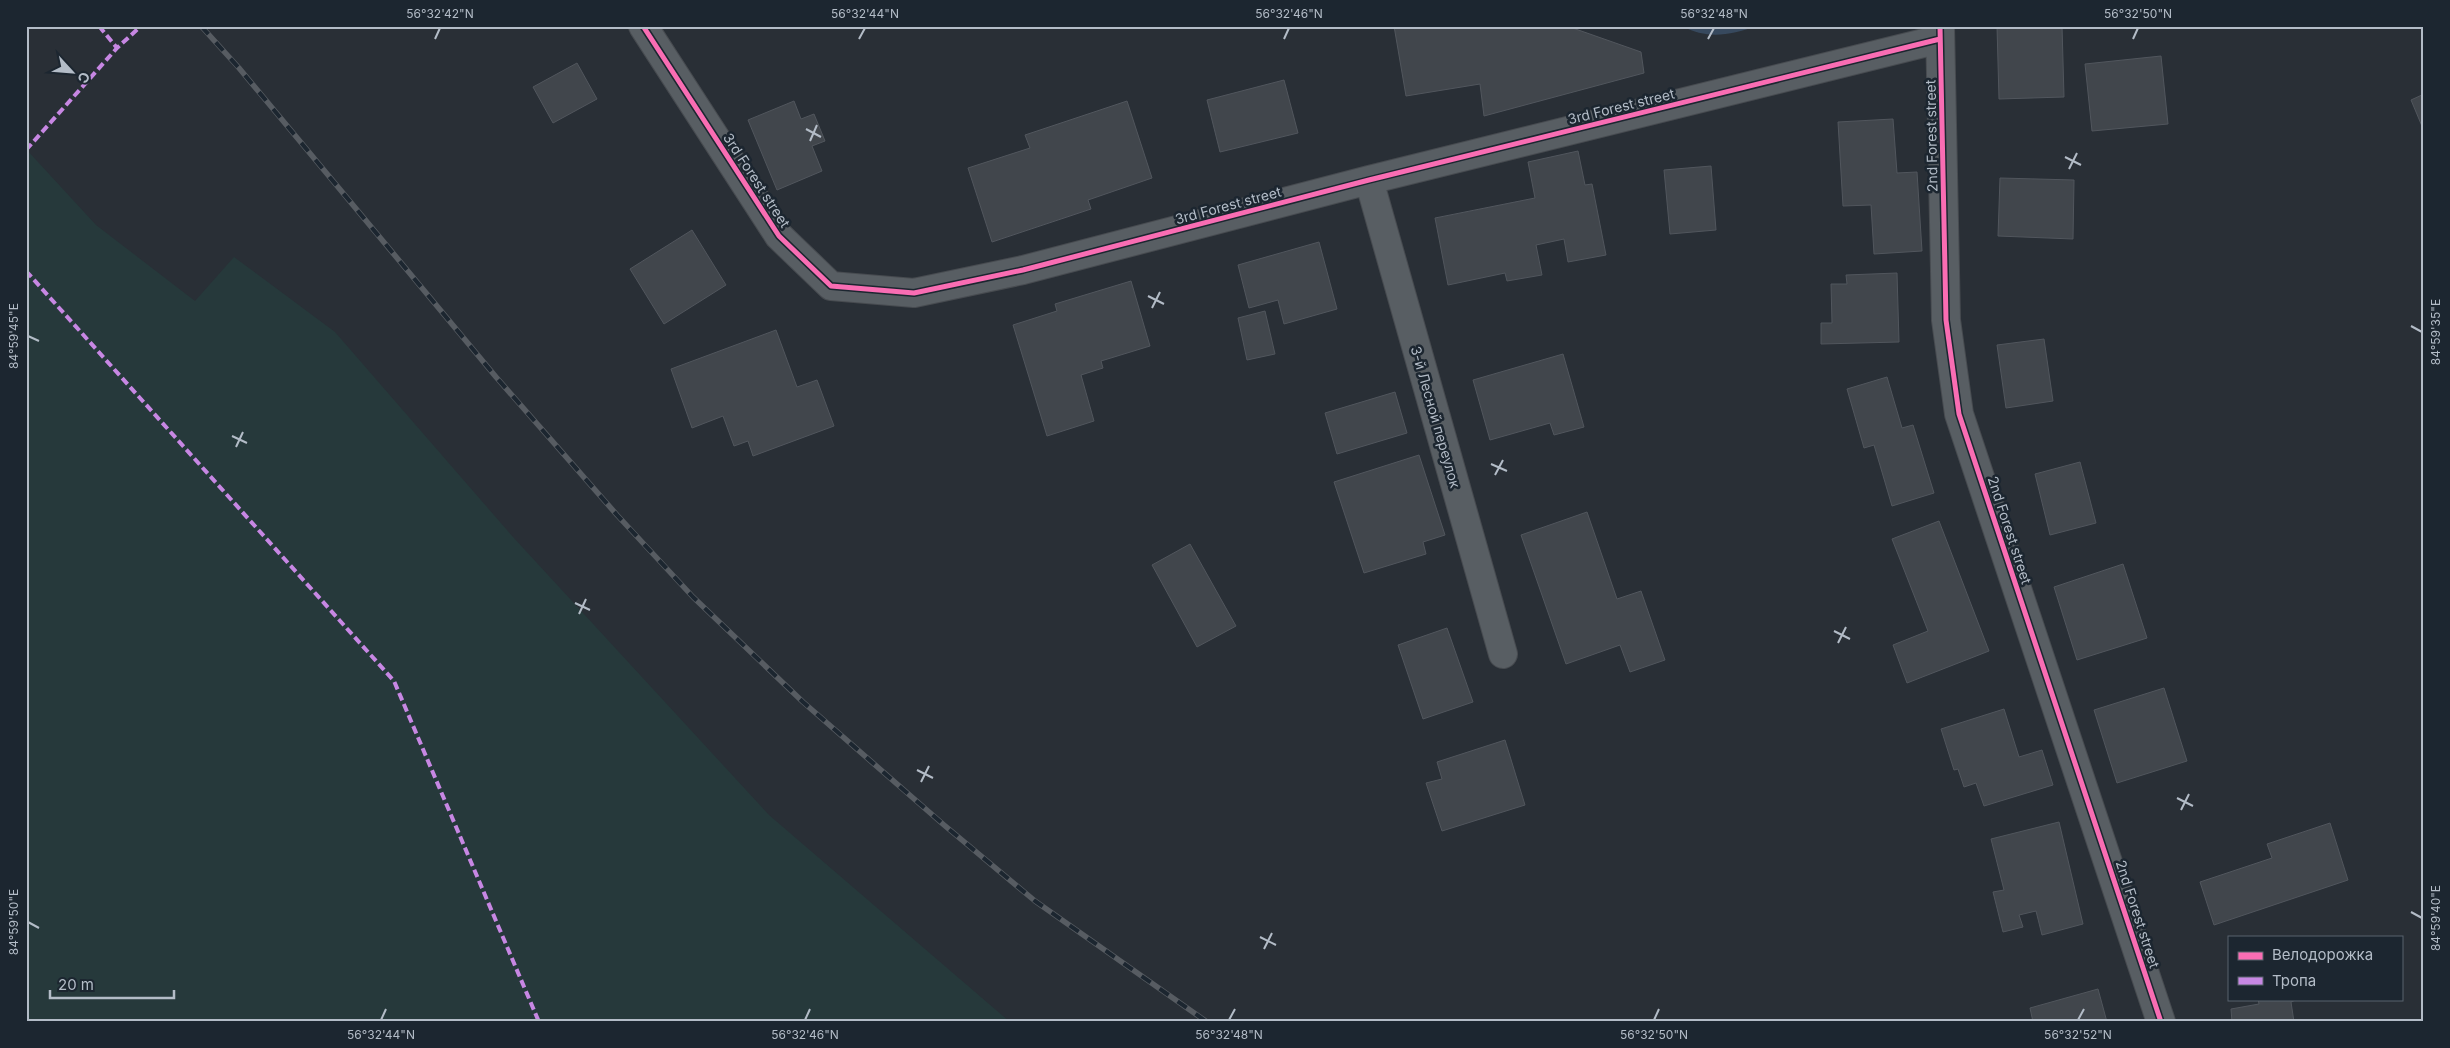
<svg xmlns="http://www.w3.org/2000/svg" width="2450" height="1048" viewBox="0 0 2450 1048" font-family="Inter,sans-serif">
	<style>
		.green { fill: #26393b }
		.water { fill: #37495e }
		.building { fill: #41464c; stroke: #51565d }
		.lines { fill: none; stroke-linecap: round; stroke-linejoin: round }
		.street-casing { stroke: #474b50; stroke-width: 30 }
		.street { stroke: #585e63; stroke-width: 28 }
		.rail-casing { stroke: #575c62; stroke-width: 5.5 }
		.rail { stroke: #1c2630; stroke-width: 4; stroke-dasharray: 11; stroke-linecap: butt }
		.quiet { stroke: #c787e3; stroke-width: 4; stroke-dasharray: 8 4; stroke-linecap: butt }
		.cycleway-casing { stroke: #1c2630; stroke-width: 8 }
		.cycleway { stroke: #f96db3; stroke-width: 5 }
		.ticks { fill: none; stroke: #b3bcc7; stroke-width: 2 }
		.labels { text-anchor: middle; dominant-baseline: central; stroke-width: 5; stroke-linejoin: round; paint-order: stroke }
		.street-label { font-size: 14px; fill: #b3bcc7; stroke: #1c2630 }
		.neatline { fill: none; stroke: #b3bcc7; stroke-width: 2 }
		.ticks-label { font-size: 12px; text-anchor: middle; fill: #b3bcc7 }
	</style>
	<rect width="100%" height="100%" fill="#292f36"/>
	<!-- green -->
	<path class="green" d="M26,149L96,225L195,301L234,257L335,332L513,537L769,815L1010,1022H26Z"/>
	<!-- water -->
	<path class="water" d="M1682,26H1757C1730,35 1708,40 1682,26Z"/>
	<!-- building -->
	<path class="building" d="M1394,26H1567L1641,52L1644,73L1484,116L1480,84L1406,96Z
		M1997,26H2062L2064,97L1999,99Z
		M2161,56L2168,124L2092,131L2085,64Z
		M577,63L597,99L553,123L533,87Z
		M1284,80L1298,133L1220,152L1207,100Z
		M2424,94V131L2411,100Z
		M794,101L801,119L814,114L825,141L812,146L822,171L777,190L748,120Z
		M1127,101L1152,178L1088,200L1091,209L992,242L968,168L1030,148L1025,135Z
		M1893,119L1897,173L1917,172L1922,251L1874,254L1871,205L1843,206L1838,122Z
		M1578,151L1585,185L1592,184L1606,255L1568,262L1564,239L1536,245L1542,275L1507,281L1505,273L1448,285L1435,218L1535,198L1528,162Z
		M1711,166L1716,230L1670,234L1664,170Z
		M2000,178L2074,180L2073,239L1998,236Z
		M692,230L726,285L664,324L630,269Z
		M1319,242L1337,309L1284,324L1278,300L1249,308L1238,265Z
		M1897,273L1899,342L1821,344V323H1832L1831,284H1847L1846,275Z
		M1131,281L1150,346L1101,361L1103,368L1081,375L1094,421L1047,436L1013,325L1057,311L1055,304Z
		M1265,311L1275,354L1247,360L1238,318Z
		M776,330L797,387L817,380L834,426L753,456L748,441L734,446L723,416L692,428L671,369Z
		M2044,339L2053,401L2006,408L1997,345Z
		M1563,354L1584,427L1554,435L1550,423L1490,440L1473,380Z
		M1887,377L1902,428L1913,425L1934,493L1892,506L1874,445L1864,448L1847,389Z
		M1395,392L1407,433L1337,454L1325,413Z
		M1419,455L1445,535L1423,542L1426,554L1364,573L1334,482Z
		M2080,462L2096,523L2050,535L2035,474Z
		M1587,512L1617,599L1641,591L1665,660L1630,672L1620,645L1566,664L1521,535Z
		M1939,521L1989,651L1907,683L1893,645L1928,631L1892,539Z
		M1190,544L1236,626L1197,647L1152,565Z
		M2123,564L2147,638L2077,660L2054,587Z
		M1447,628L1473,702L1423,719L1398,645Z
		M2164,688L2187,761L2117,783L2094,710Z
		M2004,709L2019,757L2042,750L2053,785L1984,806L1976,783L1964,787L1958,769L1954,770L1941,729Z
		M1505,740L1525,805L1442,831L1426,783L1442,779L1437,762Z
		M2059,822L2083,924L2042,935L2036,911L2019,915L2023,927L2003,932L1993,892L2004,890L1991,839Z
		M2330,823L2348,880L2214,925L2200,882L2272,858L2267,844Z
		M2098,989L2107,1022H2033L2030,1008Z
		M2258,999H2298L2291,1002L2294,1022H2232L2231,1009L2259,1004Z"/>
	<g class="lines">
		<defs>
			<path id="street" d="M643,26L779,236L831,286L914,293L1023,270L1369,180L1940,39
				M1940,26L1946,320L1959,414L2161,1022
				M1369,180L1503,654"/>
		</defs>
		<!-- street casing -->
		<use href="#street" class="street-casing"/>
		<!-- street -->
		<use href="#street" class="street"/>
		<defs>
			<path id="rail" d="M201,26L239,68L496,377L617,515L693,597L803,702L944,825L1035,901L1207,1022"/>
		</defs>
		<!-- rail casing -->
		<use href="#rail" class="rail-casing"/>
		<!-- rail -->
		<use href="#rail" class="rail"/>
		<!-- quiet -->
		<path class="quiet" d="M99,26L117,48
			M26,150L117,48L141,26
			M26,271L394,681L539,1022"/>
		<defs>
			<path id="cycleway" d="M643,26L779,236L831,286L914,293L1023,270L1369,180L1940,39
				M1940,26L1946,320L1959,414L2161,1022"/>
		</defs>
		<!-- cycleway casing -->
		<use href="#cycleway" class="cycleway-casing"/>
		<!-- cycleway -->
		<use href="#cycleway" class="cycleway"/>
	</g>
	<!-- ticks -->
	<path class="ticks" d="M435,39L440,28M859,39L865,28M1284,39L1289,28M1708,39L1714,28M2133,39L2138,28M806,129L821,137M810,141L817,125M2065,157L2081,165M2069,169L2077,153M1148,296L1164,304M1152,308L1160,292M2411,326L2422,332M28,336L39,341M232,436L247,443M236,447L243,432M1491,464L1507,471M1495,475L1503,460M575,603L590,610M579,614L586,599M1834,631L1850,639M1838,643L1846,627M917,770L933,778M921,782L929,766M2177,798L2193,806M2181,810L2189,794M2411,912L2422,918M28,922L39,928M1260,937L1276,945M1264,949L1272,933M381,1020L386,1009M805,1020L810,1009M1229,1020L1235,1009M1654,1020L1659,1009M2078,1020L2084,1009"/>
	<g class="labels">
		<!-- street labels -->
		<g class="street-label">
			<text transform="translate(1621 106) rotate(-14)">3rd Forest street</text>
			<text transform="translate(1931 136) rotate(-91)">2nd Forest street</text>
			<text transform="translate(757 180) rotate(57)">3rd Forest street</text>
			<text transform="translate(1228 205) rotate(-15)">3rd Forest street</text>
			<text transform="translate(1436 417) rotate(74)">3-й Лесной переулок</text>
			<text transform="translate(2010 530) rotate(72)">2nd Forest street</text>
			<text transform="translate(2138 914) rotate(72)">2nd Forest street</text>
		</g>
	</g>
	<!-- border -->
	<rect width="2450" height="1048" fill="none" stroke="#1c2630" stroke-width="55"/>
	<!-- legend -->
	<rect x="2228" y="936" width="175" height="65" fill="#1c2630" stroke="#58626c"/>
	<rect x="2238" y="952" width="25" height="8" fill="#f96db3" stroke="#58626c"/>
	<text x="2272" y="960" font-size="15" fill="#b3bcc7">Велодорожка</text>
	<rect x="2238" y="977" width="25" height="8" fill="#c787e3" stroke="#58626c"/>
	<text x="2272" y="986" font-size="15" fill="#b3bcc7">Тропа</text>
	<!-- north arrow -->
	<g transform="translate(72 72) rotate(116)" stroke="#1c2630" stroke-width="4" paint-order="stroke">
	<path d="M0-4L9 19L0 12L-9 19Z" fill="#b3bcc7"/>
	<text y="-8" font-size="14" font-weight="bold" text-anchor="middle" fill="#b3bcc7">С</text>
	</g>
	<!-- scale -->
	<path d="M50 990v8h124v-8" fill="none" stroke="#b3bcc7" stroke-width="2.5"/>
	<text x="58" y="990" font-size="15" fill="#b3bcc7" stroke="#1c2630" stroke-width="4" paint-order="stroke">20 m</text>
	<rect x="28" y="28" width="2394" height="992" class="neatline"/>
	<g class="ticks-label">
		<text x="440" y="18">56°32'42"N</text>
		<text x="865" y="18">56°32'44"N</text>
		<text x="1289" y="18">56°32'46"N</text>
		<text x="1714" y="18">56°32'48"N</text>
		<text x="2138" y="18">56°32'50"N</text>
		<text transform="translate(2436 332) rotate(-90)" y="4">84°59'35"E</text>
		<text transform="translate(14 336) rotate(-90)" y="4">84°59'45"E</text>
		<text transform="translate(2436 918) rotate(-90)" y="4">84°59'40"E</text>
		<text transform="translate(14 922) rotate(-90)" y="4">84°59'50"E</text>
		<text x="381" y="1039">56°32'44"N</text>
		<text x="805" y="1039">56°32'46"N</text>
		<text x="1229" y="1039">56°32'48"N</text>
		<text x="1654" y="1039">56°32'50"N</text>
		<text x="2078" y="1039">56°32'52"N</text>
	</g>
</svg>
